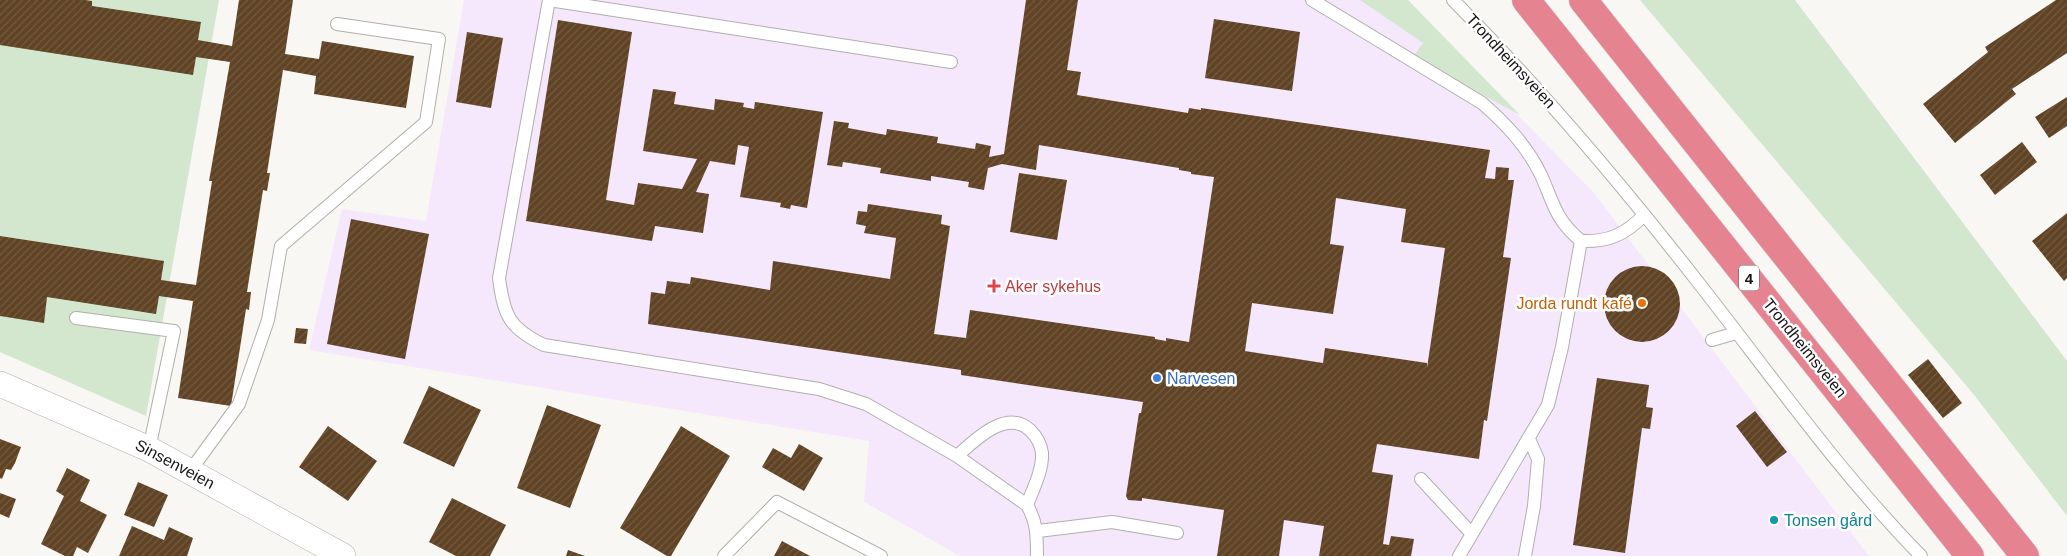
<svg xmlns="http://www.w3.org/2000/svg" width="2067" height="556" viewBox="0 0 2067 556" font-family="Arial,sans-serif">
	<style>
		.medical { fill: #f5e8fc }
		.green { fill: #d2e7cd }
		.building { fill: url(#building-hatch); fill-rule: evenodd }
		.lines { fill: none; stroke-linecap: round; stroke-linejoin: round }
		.lane-casing { stroke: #b1afab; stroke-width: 14 }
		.street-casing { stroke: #b1afab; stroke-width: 26 }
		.highway-casing { stroke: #d5d5d5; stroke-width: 29 }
		.lane { stroke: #fff; stroke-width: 12 }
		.street { stroke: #fff; stroke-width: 25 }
		.highway { stroke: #e68391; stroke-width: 28 }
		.health-dot { fill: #e0444e; stroke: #fff; stroke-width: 2 }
		.food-dot { fill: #e8710a; stroke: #fff; stroke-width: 2 }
		.shop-dot { fill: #3f7fe0; stroke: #fff; stroke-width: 2 }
		.culture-dot { fill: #0f9aa8; stroke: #fff; stroke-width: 2 }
		.labels { text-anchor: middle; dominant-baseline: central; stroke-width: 5; stroke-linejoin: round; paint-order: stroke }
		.shield { fill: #fff; stroke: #5d5c5b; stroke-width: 1 }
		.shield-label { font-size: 15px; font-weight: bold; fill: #171615 }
		.street-label { font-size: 16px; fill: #171615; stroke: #fff }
		.health-label { font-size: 16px; fill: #be3a42; stroke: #fff; text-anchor: start }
		.food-label { font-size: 16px; fill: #c56008; stroke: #fff; text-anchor: end }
		.shop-label { font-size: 16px; fill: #366cbe; stroke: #fff; text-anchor: start }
		.culture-label { font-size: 16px; fill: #0d838f; stroke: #fff; text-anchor: start }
	</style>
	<defs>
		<pattern id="building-hatch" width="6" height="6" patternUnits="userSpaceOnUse" patternTransform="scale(1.25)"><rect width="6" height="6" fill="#604324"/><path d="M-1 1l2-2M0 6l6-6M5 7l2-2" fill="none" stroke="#725b42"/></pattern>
	</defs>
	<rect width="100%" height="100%" fill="#f9f7f3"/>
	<!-- medical -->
	<path class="medical" d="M464,0H1405L1594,193L1869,556H960L864,502L869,441L309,350L342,209L426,221Z"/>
	<!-- green -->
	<path class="green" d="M0,0H219L146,416L0,352Z
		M1360,0H1408L1520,115L1413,57L1423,43Z
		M1640,0H1795L2067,361V516L1975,396Z"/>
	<!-- building -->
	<path class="building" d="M0,0H85L92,1V6L201,22L198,40L232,46L239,0H293L285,54L319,59L322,41L414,56L406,108L314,94L316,76L283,70L267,173H270L267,191L263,190L247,292H251L249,310L246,309L231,406L178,398L193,301L159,296L156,314L47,297L44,323L0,316V236L164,261L161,280L196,285L212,181H209L230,62L196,57L193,75L0,45Z
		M1026,0H1078L1067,70L1081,72L1077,95L1188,113L1189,108L1201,110V108L1490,150L1485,178L1495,179L1496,167L1509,168L1508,180H1514L1503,257L1511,258L1487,421L1484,420L1479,459L1377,444L1372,472L1393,475L1383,544L1389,545L1391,536L1414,539L1411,556H1319L1324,526L1284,520L1279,556H1217L1224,510L1142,498V501L1128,500L1126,496L1139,413H1141L1143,402L961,375V370L648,324L651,292L665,294L667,281L690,284L691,277L770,290L773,261L890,279L896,238L864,233L866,226L856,224L858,211L867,212L868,204L942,215L941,224L950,226L934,334L966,338L970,310L1155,337V339L1166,341V338L1189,342L1214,177L1191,174V172L1179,170V168L1039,145L1036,170L1002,164L988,168L984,190L968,187L969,182L931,176V181L880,173L881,168L843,162L842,167L827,165L834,121L849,123L848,128L886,135L887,129L938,137L937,143L975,149L976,143L991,146L989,157L1004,154ZM1336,198L1406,209L1401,242L1445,248L1427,368V363L1325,348L1323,363L1245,351L1252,303L1333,314L1344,246L1330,244Z
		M2056,0H2067V53L2012,89L2016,94L1955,143L1923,104L1988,52L1985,47Z
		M1214,19L1300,32L1292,91L1205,78Z
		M558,20L632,32L606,200L634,205L638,183L682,189L697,159L643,151L653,89L676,92L674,104L714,110L715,99L744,103L743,107L754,109L755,102L823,112L807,208L791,205L790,209L780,207L781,203L740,197L749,147L738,145L735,165L710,161L696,192L709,194L703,233L655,226L652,241L526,221Z
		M467,32L503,38L491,108L456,102Z
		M2067,97V126L2049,138L2035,117Z
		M2022,142L2037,162L1995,195L1980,175Z
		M1019,173L1067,180L1057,240L1010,232Z
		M2067,213V278L2064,281L2032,241Z
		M351,219L429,234L405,359L327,344Z
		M1604 304a38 38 0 1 1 76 0a38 38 0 1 1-76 0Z
		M296,328L308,329L306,344L294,343Z
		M1928,359L1962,403L1943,418L1908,375Z
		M1597,378L1649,385L1646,407L1653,408L1650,429L1642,428L1625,553L1573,545Z
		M429,386L481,410L454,467L403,443Z
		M547,405L601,425L570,508L517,488Z
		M1755,411L1787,452L1767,467L1736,426Z
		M328,426L377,461L348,501L299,467Z
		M681,426L730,456L671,556H667L620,528Z
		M0,439L21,447L15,463L11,470L6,469L2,479L0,478Z
		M799,444L823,458L804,491L762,467L773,448L791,458Z
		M67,468L90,480L80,501L107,515L88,553L77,547L73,556H65L41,544L64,496L56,491Z
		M138,482L168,495L154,527L124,515Z
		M0,493L16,499L9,518L0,514Z
		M452,498L506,525L490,556H456L429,542Z
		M132,526L164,540L169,527L193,538L187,556H119Z
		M782,541L810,556H774Z
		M568,550L585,556H566Z"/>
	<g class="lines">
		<defs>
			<path id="lane" d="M549,0L499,278C504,316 509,328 544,345L819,389L866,404L957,456L1027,505C1037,522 1037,536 1037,556
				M549,0L951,62
				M1312,0L1482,103C1506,124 1527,146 1541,175C1554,204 1555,219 1581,241
				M1453,0C1540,88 1618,180 1694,277C1768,371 1837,470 1921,556
				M1581,241C1608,242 1625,235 1644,215
				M76,318L174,331L149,449
				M1712,340L1736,333
				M957,456C974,441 1006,408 1030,430C1036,436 1041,444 1042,453C1043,470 1033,489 1027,505
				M190,471L239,404L268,320L281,246L426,122L439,39L337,24
				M1421,479L1471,533
				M1038,531L1112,522L1177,533
				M724,556L777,502L881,556
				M1459,556L1548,405L1562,347L1581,241
				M1525,556L1534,506L1538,459L1529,439"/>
			<path id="street" d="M0,384L149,449L343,556"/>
			<path id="highway" d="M1526,0L1970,556
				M1583,0L2025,556"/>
		</defs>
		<!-- lane casing -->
		<use href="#lane" class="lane-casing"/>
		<!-- street casing -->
		<use href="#street" class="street-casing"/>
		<!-- highway casing -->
		<use href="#highway" class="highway-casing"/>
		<!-- lane -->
		<use href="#lane" class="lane"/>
		<!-- street -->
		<use href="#street" class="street"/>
		<!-- highway -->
		<use href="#highway" class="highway"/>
	</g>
	<!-- markers -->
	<path class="health-dot" d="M991.5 278.5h5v5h5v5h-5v5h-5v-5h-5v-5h5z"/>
	<circle class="food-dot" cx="1642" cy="303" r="5"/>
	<circle class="shop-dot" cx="1157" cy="378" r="5"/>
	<circle class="culture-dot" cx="1774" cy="520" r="5"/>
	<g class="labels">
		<!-- shield labels -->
		<rect class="shield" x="1739" y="265.5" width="20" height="25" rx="4"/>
		<g class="shield-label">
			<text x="1749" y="278">4</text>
		</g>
		<!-- street labels -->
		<g class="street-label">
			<text transform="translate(1511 61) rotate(47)">Trondheimsveien</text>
			<text transform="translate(1805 348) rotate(51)">Trondheimsveien</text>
			<text transform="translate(175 464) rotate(28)">Sinsenveien</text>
		</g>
		<!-- health labels -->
		<g class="health-label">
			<text x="1005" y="286">Aker sykehus</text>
		</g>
		<!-- food labels -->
		<g class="food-label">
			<text x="1632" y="303">Jorda rundt kafé</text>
		</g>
		<!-- shop labels -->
		<g class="shop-label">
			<text x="1167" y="378">Narvesen</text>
		</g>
		<!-- culture labels -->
		<g class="culture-label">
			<text x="1784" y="520">Tonsen gård</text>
		</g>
	</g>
</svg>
